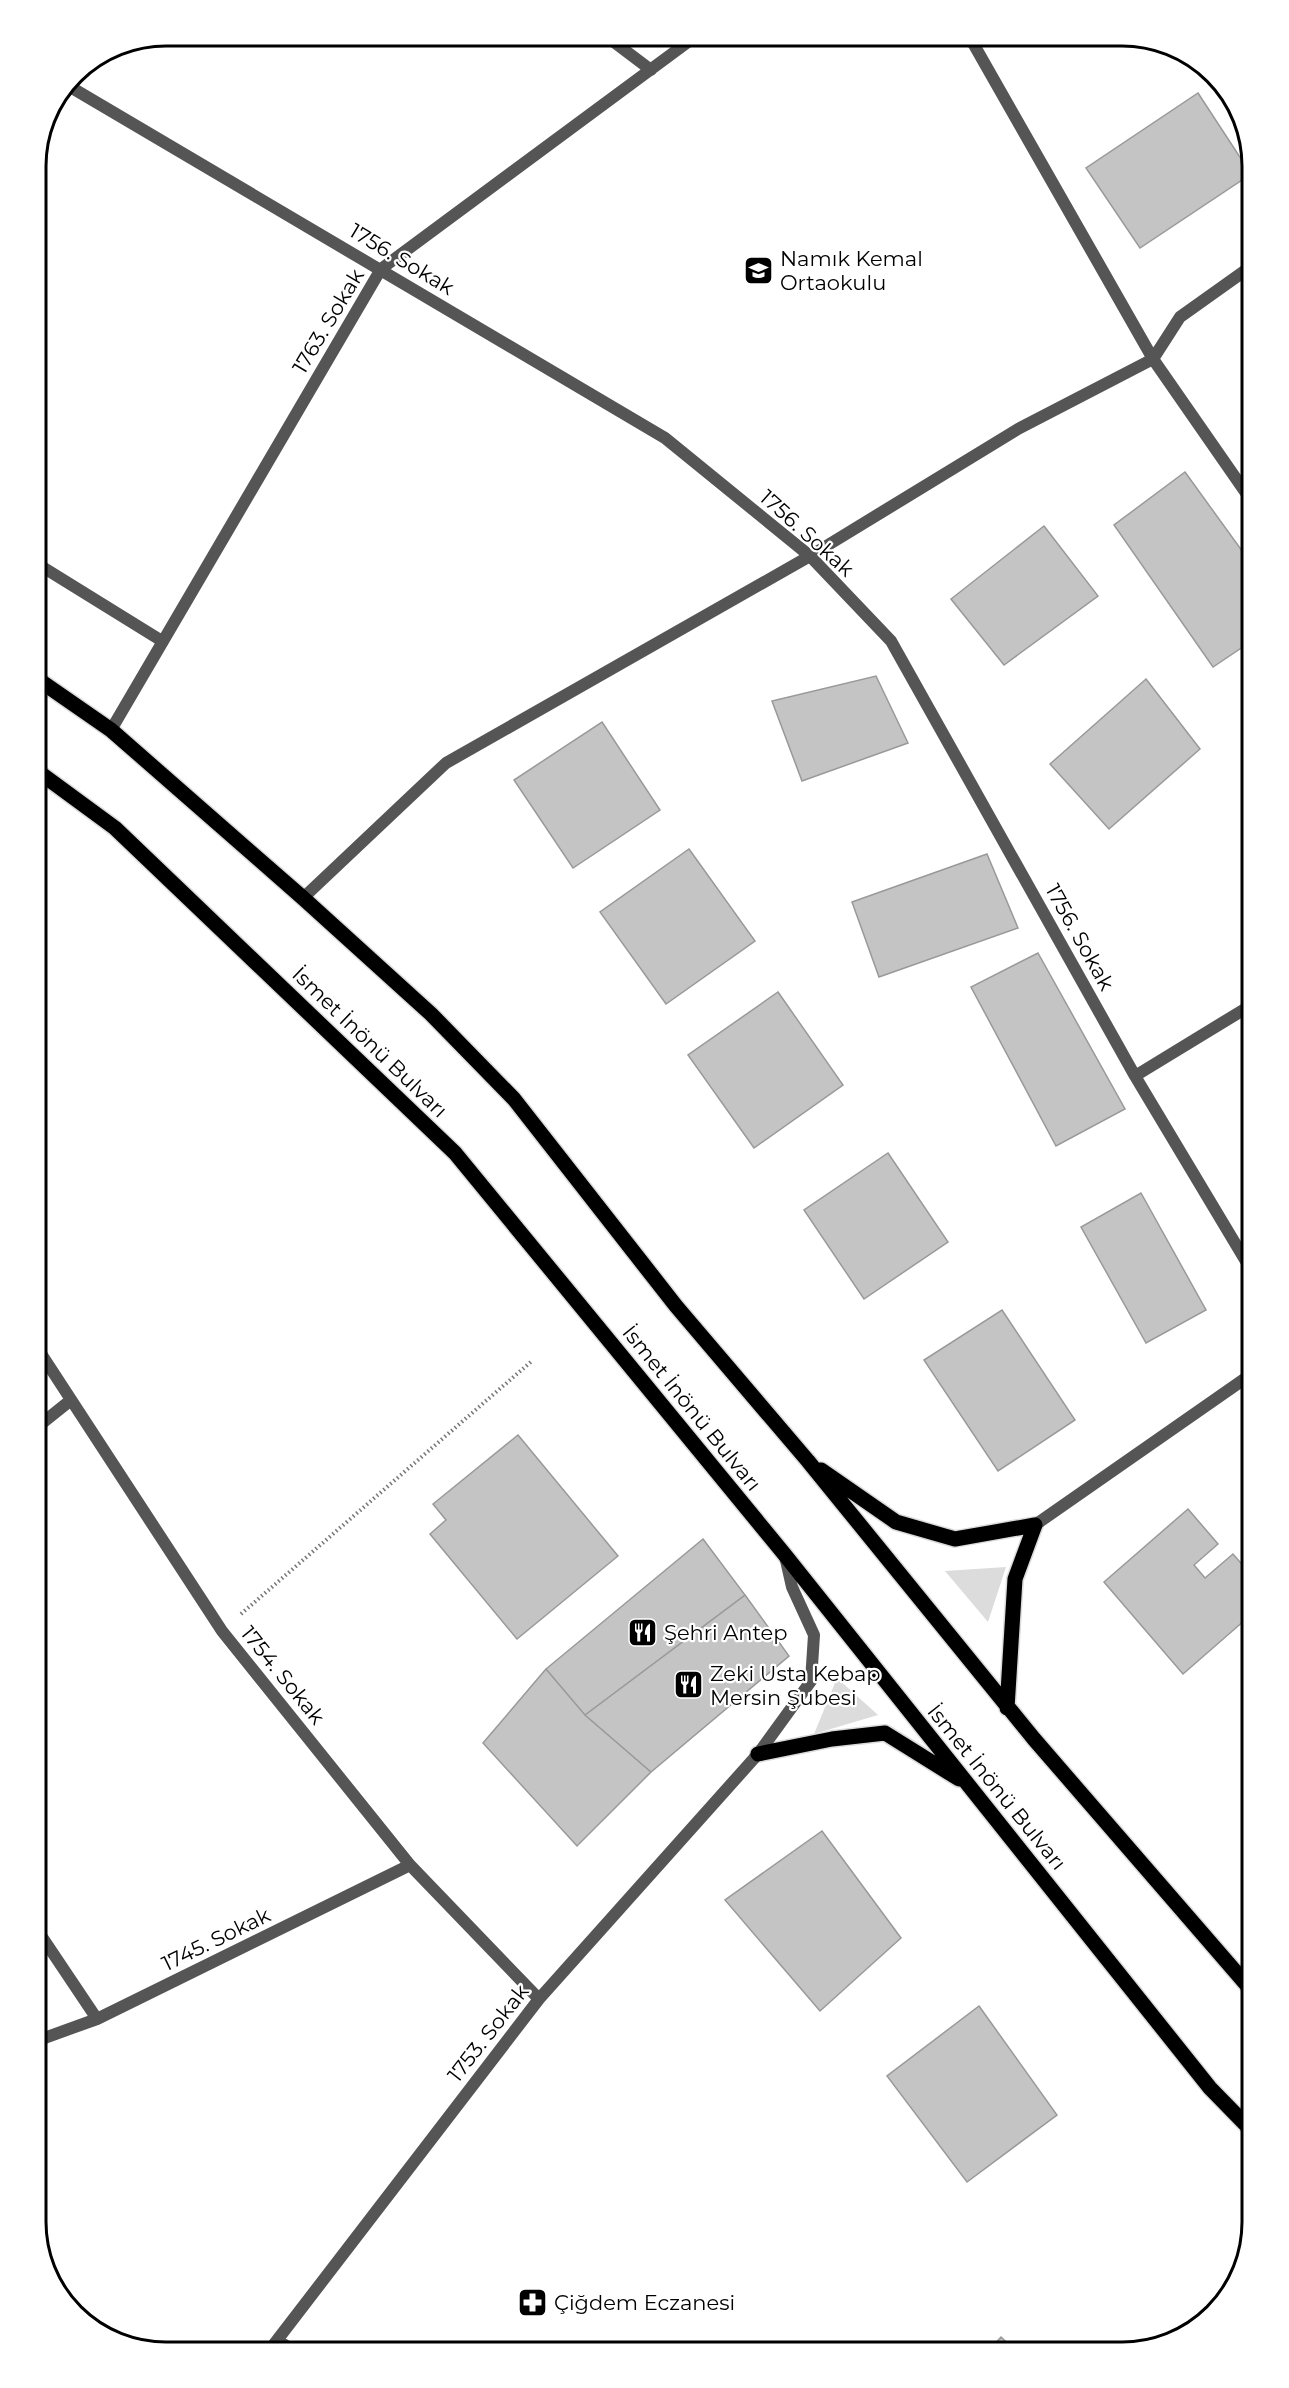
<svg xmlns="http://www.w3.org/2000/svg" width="1289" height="2388" viewBox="0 0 1289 2388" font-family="Montserrat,sans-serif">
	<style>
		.green { fill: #dcdcdc }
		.building { fill: #c4c4c4; stroke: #999; stroke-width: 1.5 }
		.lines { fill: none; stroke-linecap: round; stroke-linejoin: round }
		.primary-casing { stroke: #dbdbdb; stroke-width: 18 }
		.path { stroke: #777; stroke-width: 4; stroke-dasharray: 1.5 3; stroke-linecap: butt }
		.minor { stroke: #555; stroke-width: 12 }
		.primary { stroke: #000; stroke-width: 15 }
		.labels { text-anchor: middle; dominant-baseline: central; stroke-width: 4.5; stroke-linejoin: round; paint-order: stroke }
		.poi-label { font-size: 21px; fill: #000; stroke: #fff; text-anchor: start }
		.street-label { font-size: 21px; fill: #000; stroke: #fff }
		.rim { fill: none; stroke: #000; stroke-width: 3 }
	</style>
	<rect width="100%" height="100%" fill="#fff"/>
	<!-- green -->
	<path class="green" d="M1006,1567L988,1622L945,1571Z
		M837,1678L878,1715L814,1734Z"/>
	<!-- building -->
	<path class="building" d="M1198,93L1251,174L1140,248L1086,168Z
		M1185,472L1253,566V640L1213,667L1114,525Z
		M1044,526L1098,596L1004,665L951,599Z
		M876,676L908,743L802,781L772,701Z
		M1146,679L1200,749L1109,829L1050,764Z
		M602,722L660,810L573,868L514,780Z
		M689,849L755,941L666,1004L600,912Z
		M987,854L1018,928L879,977L852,902Z
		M1038,953L1125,1109L1056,1146L971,987Z
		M778,992L843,1085L754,1148L688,1055Z
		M888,1153L948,1242L864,1299L804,1210Z
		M1141,1193L1206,1310L1146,1343L1081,1227Z
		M1002,1310L1075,1420L998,1471L924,1360Z
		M518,1435L618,1556L517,1639L430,1534L446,1520L433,1504Z
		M1188,1509L1218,1544L1194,1565L1205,1578L1233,1554L1253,1577V1613L1183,1674L1104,1582Z
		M703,1539L745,1595L585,1715L546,1669Z
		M745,1595L789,1656L651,1772L585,1715Z
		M546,1669L585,1715L651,1772L577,1846L483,1743Z
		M1253,1745V1762L1244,1752Z
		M822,1831L901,1938L820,2011L725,1900Z
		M979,2006L1057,2115L967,2182L887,2076Z
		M1001,2337L1017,2352H987Z"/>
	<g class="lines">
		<defs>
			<path id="primary" d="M36,678L111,730L303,898L431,1014L514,1099L676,1306L808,1461L1034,1739L1253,1992
				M36,770L115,828L455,1153L785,1555L1210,2088L1253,2132
				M821,1470L896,1522L955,1539L1035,1525L1015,1579L1007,1708
				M758,1754L832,1739L885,1733L959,1779"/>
		</defs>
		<!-- primary casing -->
		<use href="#primary" class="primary-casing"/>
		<!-- path -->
		<path class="path" d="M241,1614L533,1360"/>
		<!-- minor -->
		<path class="minor" d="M606,36L651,70
			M969,36L1153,359L1253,503
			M67,85L665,438L810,556L891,641L1135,1076L1253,1273
			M36,563L162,641
			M111,730L381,269L696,36
			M303,898L446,763L810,556L1018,429L1153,359L1180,317L1253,265
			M1135,1076L1253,1004
			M36,1346L222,1631L410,1865L539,1999
			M36,1428L71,1400
			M1035,1525L1253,1373
			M36,1928L97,2019
			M36,2041L97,2019L410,1865
			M277,2340L296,2352
			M268,2352L539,1999L758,1754L811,1681L814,1635L792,1587L785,1556"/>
		<!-- primary -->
		<use href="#primary" class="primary"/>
	</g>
	<!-- icons -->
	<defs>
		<symbol id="school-square" viewBox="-11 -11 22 22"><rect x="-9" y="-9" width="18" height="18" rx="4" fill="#000" stroke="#fff"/><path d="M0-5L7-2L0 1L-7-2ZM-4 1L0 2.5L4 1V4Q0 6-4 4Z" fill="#fff"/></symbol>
		<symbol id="restaurant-square" viewBox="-11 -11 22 22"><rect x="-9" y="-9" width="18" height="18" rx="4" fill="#000" stroke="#fff"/><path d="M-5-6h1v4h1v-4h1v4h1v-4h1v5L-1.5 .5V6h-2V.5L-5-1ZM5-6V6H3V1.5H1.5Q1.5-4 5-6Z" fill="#fff"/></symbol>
		<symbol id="pharmacy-square" viewBox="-11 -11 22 22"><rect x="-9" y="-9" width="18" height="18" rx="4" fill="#000" stroke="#fff"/><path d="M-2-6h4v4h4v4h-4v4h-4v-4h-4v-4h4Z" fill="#fff"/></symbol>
	</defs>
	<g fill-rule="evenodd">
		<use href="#school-square" x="742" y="254" width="33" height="33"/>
		<use href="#restaurant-square" x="626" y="1616" width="33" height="33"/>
		<use href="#restaurant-square" x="672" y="1668" width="33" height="33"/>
		<use href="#pharmacy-square" x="516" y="2286" width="33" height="33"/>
	</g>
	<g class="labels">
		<!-- poi labels -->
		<g class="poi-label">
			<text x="780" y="258">Namık Kemal<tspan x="780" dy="24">Ortaokulu</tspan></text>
			<text x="664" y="1632">Şehri Antep</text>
			<text x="710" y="1673">Zeki Usta Kebap<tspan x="710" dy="24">Mersin Şubesi</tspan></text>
			<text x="554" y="2302">Çiğdem Eczanesi</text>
		</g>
		<!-- street labels -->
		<g class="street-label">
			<text transform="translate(402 259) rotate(31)">1756. Sokak</text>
			<text transform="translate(328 321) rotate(-59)">1763. Sokak</text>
			<text transform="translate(807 533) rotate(42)">1756. Sokak</text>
			<text transform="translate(1080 937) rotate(61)">1756. Sokak</text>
			<text transform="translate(370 1042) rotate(44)">İsmet İnönü Bulvarı</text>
			<text transform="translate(692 1408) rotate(51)">İsmet İnönü Bulvarı</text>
			<text transform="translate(283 1675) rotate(51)">1754. Sokak</text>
			<text transform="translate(997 1787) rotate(51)">İsmet İnönü Bulvarı</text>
			<text transform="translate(216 1939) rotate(-26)">1745. Sokak</text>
			<text transform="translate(488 2033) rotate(-52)">1753. Sokak</text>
		</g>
	</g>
	<!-- crop -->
	<path d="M0 0H1289V2388H0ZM166 46H1122A120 120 0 0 1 1242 166V2222A120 120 0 0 1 1122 2342H166A120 120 0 0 1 46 2222V166A120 120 0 0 1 166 46Z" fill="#fff" fill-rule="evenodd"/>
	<path class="rim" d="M166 46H1122A120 120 0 0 1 1242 166V2222A120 120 0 0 1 1122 2342H166A120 120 0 0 1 46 2222V166A120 120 0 0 1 166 46Z"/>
</svg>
